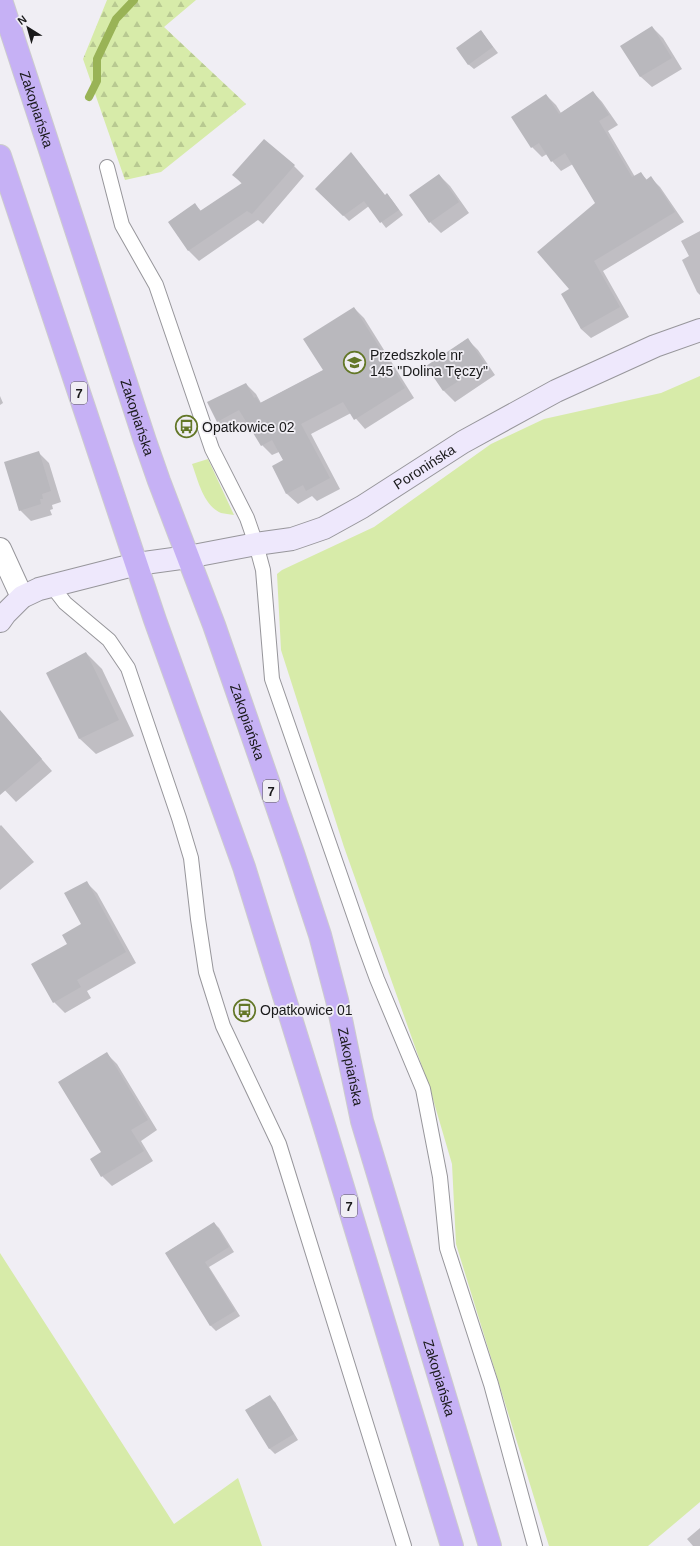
<svg xmlns="http://www.w3.org/2000/svg" width="700" height="1546" viewBox="0 0 700 1546" font-family="Arial,sans-serif">
	<style>
		.grass { fill: #d7eba9 }
		.forest { fill: url(#forest-firs) }
		.shadow { fill: #0003 }
		.lines { fill: none; stroke-linecap: round; stroke-linejoin: round }
		.stream { stroke: #99b356; stroke-width: 8 }
		.building { fill: #b9b8bd }
		.lane-casing { stroke: #97969b; stroke-width: 16 }
		.street-casing { stroke: #97969b; stroke-width: 24 }
		.secondary-casing { stroke: #97969b; stroke-width: 24 }
		.highway-casing { stroke: #cccccd; stroke-width: 24 }
		.lane { stroke: #fff; stroke-width: 14 }
		.street { stroke: #fff; stroke-width: 22 }
		.secondary { stroke: #eee8fc; stroke-width: 22 }
		.highway { stroke: #c6b1f5; stroke-width: 22 }
		.labels { text-anchor: middle; dominant-baseline: central; stroke-width: 3.5; stroke-linejoin: round; paint-order: stroke }
		.shield { fill: #f0eef4; stroke: #5a595b; stroke-width: 1 }
		.shield-label { font-size: 13px; font-weight: bold; fill: #19191a }
		.street-label { font-size: 14px; fill: #19191a; stroke: #f0eef4 }
		.poi-label { font-size: 14px; fill: #19191a; stroke: #f0eef4; text-anchor: start }
	</style>
	<defs>
		<pattern id="forest-firs" width="22" height="20" patternUnits="userSpaceOnUse"><rect width="22" height="20" fill="#d7eba9"/><path d="M5 1l3.5 6h-7zM16 11l3.5 6h-7z" fill="#b8c991"/></pattern>
	</defs>
	<rect width="100%" height="100%" fill="#f0eef4"/>
	<!-- grass -->
	<path class="grass" d="M700,376V1502L648,1546H549L456,1244L452,1164L430,1089L344,847L281,650L277,574L282,570L374,527L491,444L544,419L661,393Z
		M208,459L234,515C229,514 225,514 221,513C203,505 198,480 192,464Z
		M0,1253L174,1524L238,1478L262,1546H0Z"/>
	<!-- forest -->
	<path class="forest" d="M107,0H196L164,27L246,104L161,172L125,180L83,59Z"/>
	<!-- shadow -->
	<path class="shadow" d="M652,27L663,38L682,69L652,87L641,77L622,46Z
		M481,31L498,53L474,69L468,64Z
		M593,92L602,102L618,125L608,131L635,177L641,173L647,180L651,178L660,187L684,222L603,271L629,317L591,338L581,329L571,290L596,203L573,164L561,171L552,161L547,154L542,157L532,147L512,117L546,95L556,105L561,113Z
		M351,153L385,196L387,194L392,200L403,215L386,228L369,206L349,221L317,189Z
		M294,166L304,176L263,224L258,220L199,261L189,251L169,222L195,204L201,211L242,184L234,175Z
		M439,175L450,186L469,213L441,233L430,222Z
		M700,231V295L697,292L682,260L689,256L681,241Z
		M354,308L364,318L414,398L365,429L351,413L311,434L340,489L317,501L312,496L298,504L287,494L273,467L284,461L279,452L272,455L262,445L247,422L228,432L218,421L246,384L256,394L261,403L324,370Z
		M467,339L478,350L495,375L455,402L444,391L428,366Z
		M0,396L3,403L0,405Z
		M38,452L49,463L61,502L52,505L53,509L50,510L52,515L31,521L20,510Z
		M86,653L102,669L134,736L96,754L80,739L47,673Z
		M3,715L52,771L16,802L0,785V717Z
		M1,825L34,862L0,890V826Z
		M86,882L97,893L136,963L87,991L91,998L65,1013L54,1002L68,944L83,924Z
		M107,1054L117,1064L157,1130L141,1141L153,1161L112,1186L102,1176Z
		M214,1223L219,1228L234,1252L209,1267L240,1316L216,1331L211,1326L166,1253Z
		M269,1397L275,1402L298,1440L275,1454L269,1448Z
		M700,1528V1546H693L687,1539Z"/>
	<g class="lines">
		<!-- stream -->
		<path class="stream" d="M89,97L97,81V59L116,19L134,0"/>
	</g>
	<!-- building -->
	<path class="building" d="M652,26L672,58L640,77L620,46Z
		M481,30L493,47L468,65L456,48Z
		M593,91L609,115L599,121L632,177L641,172L646,180L651,176L675,212L594,261L620,307L581,329L561,294L569,289L537,252L595,203L565,153L551,162L539,143L531,148L511,117L546,94L559,114Z
		M264,139L295,165L252,214L247,211L188,251L168,222L195,203L200,211L242,183L232,175Z
		M351,152L385,195L387,193L399,210L380,223L364,201L343,216L315,189Z
		M439,174L459,202L429,223L409,195Z
		M354,307L405,388L354,420L343,402L301,424L330,478L306,491L303,485L286,494L272,466L283,460L272,440L261,446L239,410L217,422L207,402L246,383L254,398L256,397L260,403L323,370L303,339Z
		M468,338L485,364L443,391L426,366Z
		M39,451L51,491L42,494L43,499H40L41,504L19,511L4,462Z
		M86,652L119,720L79,739L46,673Z
		M0,710L42,759L0,795Z
		M87,881L126,952L77,980L81,987L53,1003L31,964L67,944L62,935L81,924L64,893Z
		M107,1052L148,1120L131,1130L144,1151L101,1177L90,1159L101,1152L58,1082Z
		M214,1222L229,1247L205,1262L235,1311L210,1326L165,1253Z
		M270,1395L294,1434L269,1449L245,1410Z"/>
	<g class="lines">
		<defs>
			<path id="lane" d="M107,167L122,225L156,285L212,449L247,518L256,544L263,570L272,679L363,941L377,979L423,1089L440,1177L447,1248L491,1384L535,1546
				M52,586L65,603L109,640L128,668L179,818L191,858L198,919L206,972L223,1026L279,1144L404,1546"/>
			<path id="street" d="M0,549L22,597"/>
			<g id="secondary">
				<path id="s1" d="M0,621L5,614L22,597L39,589L137,564L188,557L256,544L292,539L324,528L362,507L463,442L556,391L655,346L700,330"/>
			</g>
			<g id="highway">
				<path id="s2" d="M1,0L145,441L159,481L214,625L293,853L320,935L337,1000L362,1121L490,1546"/>
				<path d="M0,156L155,620L244,867L325,1128L452,1546"/>
			</g>
		</defs>
		<!-- lane casing -->
		<use href="#lane" class="lane-casing"/>
		<!-- street casing -->
		<use href="#street" class="street-casing"/>
		<!-- secondary casing -->
		<use href="#secondary" class="secondary-casing"/>
		<!-- highway casing -->
		<use href="#highway" class="highway-casing"/>
		<!-- lane -->
		<use href="#lane" class="lane"/>
		<!-- street -->
		<use href="#street" class="street"/>
		<!-- secondary -->
		<use href="#secondary" class="secondary"/>
		<!-- highway -->
		<use href="#highway" class="highway"/>
	</g>
	<!-- icons -->
	<defs>
		<symbol id="school-ring" viewBox="-11 -11 22 22"><circle r="9.5" fill="#f0eef4" stroke="#637727" stroke-width="1.5"/><path d="M0-5L7-2L0 1L-7-2ZM-4 1L0 2.5L4 1V4Q0 6-4 4Z" fill="#637727"/></symbol>
		<symbol id="bus-ring" viewBox="-11 -11 22 22"><circle r="9.5" fill="#f0eef4" stroke="#637727" stroke-width="1.5"/><path d="M-5-6H5V4H4V6H2V4H-2V6H-4V4H-5ZM-3.5-4V0h7V-4ZM-3.5 1.2v1.5H-2V1.2ZM2 1.2v1.5H3.5V1.2Z" fill="#637727"/></symbol>
	</defs>
	<g fill-rule="evenodd">
		<use href="#school-ring" x="342" y="350" width="25" height="25"/>
		<use href="#bus-ring" x="174" y="414" width="25" height="25"/>
		<use href="#bus-ring" x="232" y="998" width="25" height="25"/>
	</g>
	<g class="labels">
		<!-- shield labels -->
		<g class="shield">
			<rect x="71" y="382" width="16" height="22" rx="3"/>
			<rect x="263" y="780" width="16" height="22" rx="3"/>
			<rect x="341" y="1195" width="16" height="22" rx="3"/>
		</g>
		<g class="shield-label">
			<text x="79" y="393">7</text>
			<text x="271" y="791">7</text>
			<text x="349" y="1206">7</text>
		</g>
		<!-- street labels -->
		<g class="street-label">
			<text stroke="none"><textPath href="#s2" startOffset="115">Zakopiańska</textPath></text>
			<text stroke="none"><textPath href="#s2" startOffset="439">Zakopiańska</textPath></text>
			<text stroke="none"><textPath href="#s1" startOffset="461">Poronińska</textPath></text>
			<text stroke="none"><textPath href="#s2" startOffset="763">Zakopiańska</textPath></text>
			<text stroke="none"><textPath href="#s2" startOffset="1123">Zakopiańska</textPath></text>
			<text stroke="none"><textPath href="#s2" startOffset="1447">Zakopiańska</textPath></text>
		</g>
		<!-- poi labels -->
		<g class="poi-label">
			<text x="370" y="355">Przedszkole nr<tspan x="370" dy="16">145 "Dolina Tęczy"</tspan></text>
			<text x="202" y="427">Opatkowice 02</text>
			<text x="260" y="1010">Opatkowice 01</text>
		</g>
	</g>
	<!-- north arrow -->
	<g transform="translate(28 28) rotate(323)" stroke="#f0eef4" stroke-width="3" paint-order="stroke">
	<path d="M0-3L7 15L0 10L-7 15Z" fill="#19191a"/>
	<text y="-6" font-size="11" font-weight="bold" text-anchor="middle" fill="#19191a">N</text>
	</g>
</svg>
